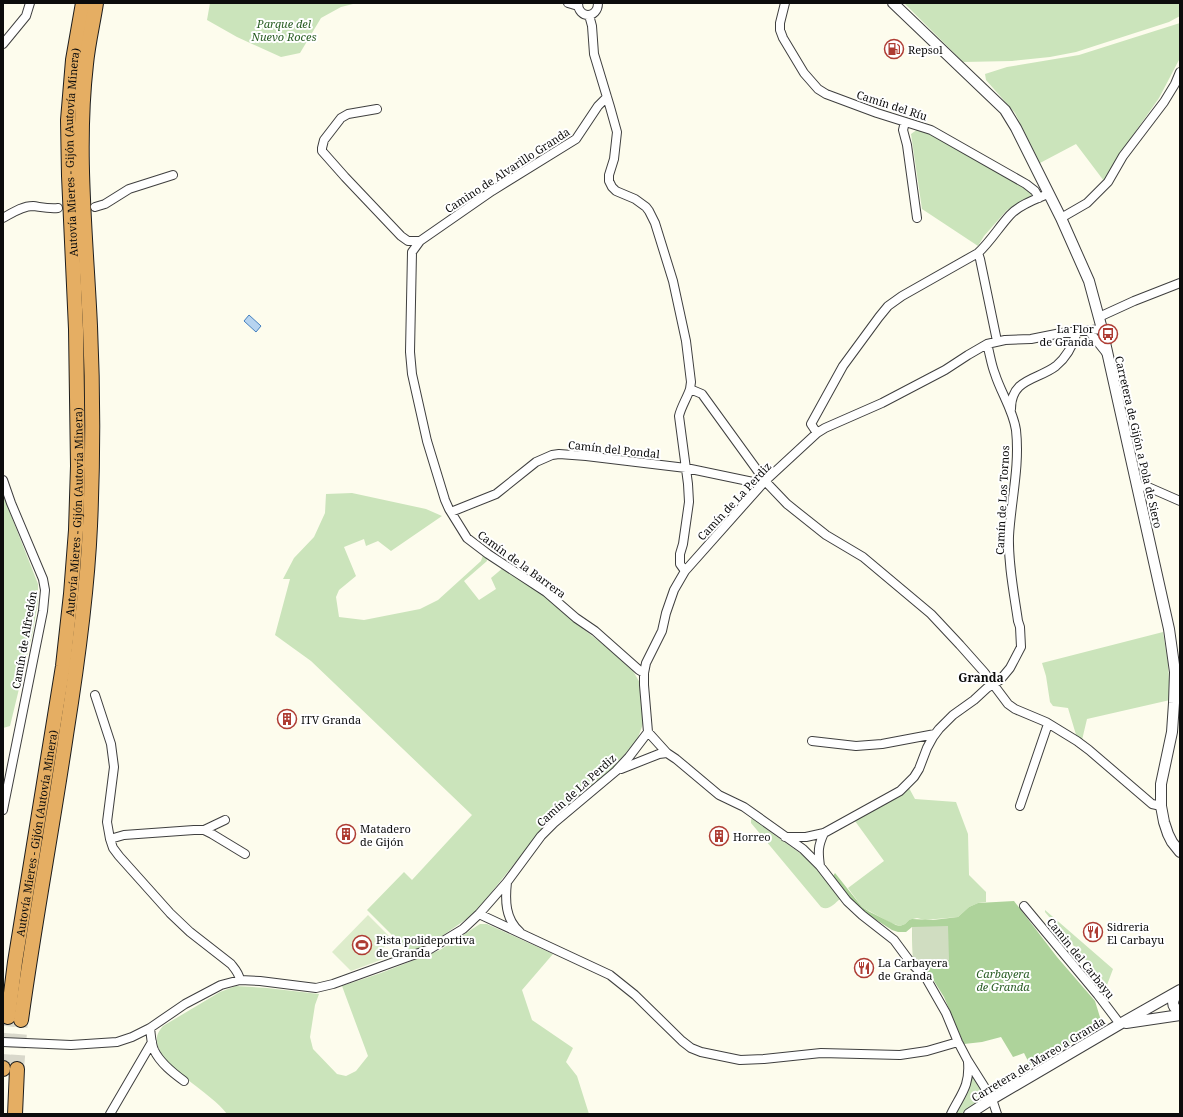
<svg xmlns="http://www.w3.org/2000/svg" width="1183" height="1117" viewBox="0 0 1183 1117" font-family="'Noto Serif',serif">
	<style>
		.green { fill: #cbe4bb }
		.forest { fill: #aed39b }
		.cemetery { fill: #d0ddc1 }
		.pitch { fill: #ddeccb }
		.water { fill: #b7d4f0; stroke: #4580bf }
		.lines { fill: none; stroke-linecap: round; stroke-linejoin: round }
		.motorway-tunnel { stroke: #d9d8cb; stroke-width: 14; stroke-dasharray: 14 7; stroke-linecap: butt }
		.minor-casing { stroke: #3f3f3f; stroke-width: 10 }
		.tertiary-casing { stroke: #3f3f3f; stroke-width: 12 }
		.motorway-casing { stroke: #1d1d1d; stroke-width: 16 }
		.minor { stroke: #fff; stroke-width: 8 }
		.tertiary { stroke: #fff; stroke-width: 10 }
		.motorway { stroke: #e5ae63; stroke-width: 14 }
		.labels { text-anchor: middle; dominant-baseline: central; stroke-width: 4; stroke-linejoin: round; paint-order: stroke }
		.park-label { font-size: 11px; font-style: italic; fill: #295d24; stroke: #fff }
		.poi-label { font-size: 11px; fill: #0c0c0c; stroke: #fff; text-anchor: start }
		.street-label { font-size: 11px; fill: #0c0c0c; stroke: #fff }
		.neighbourhood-label { font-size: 12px; font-weight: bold; fill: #0c0c0c; stroke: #fff }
	</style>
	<rect width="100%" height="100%" fill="#fdfced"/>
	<!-- green -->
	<path class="green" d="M210,3H357L341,7L321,18L300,53L281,57L237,37L207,20Z
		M904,3H1180V16L1169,22L1076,52L1050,57L1012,61L963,62Z
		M1180,23V58L1159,98L1138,128L1119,156L1104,181L1076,144L1040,163L1015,113L986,80L985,74L1007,67L1079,55Z
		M918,129L935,136L1032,192L1031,197L1007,210L984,236L978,246L922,209L911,134Z
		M352,493L426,509L442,516L391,551L378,541L366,546L364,539L344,547L356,576L339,590L336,597L339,617L364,620L420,609L438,600L481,561L483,555L486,556L487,561L464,581L479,600L496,589L491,578L504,567L540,592L568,617L605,646L633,671L640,683L643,724L637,740L607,775L542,829L475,913L432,943L409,952L367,910L404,872L412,880L472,815L311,661L275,635L290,579H283L294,558L314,537L325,513L326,494Z
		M3,495L38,584V601L33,631L10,726L3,728Z
		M1163,632L1168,662L1170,700L1087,719L1082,740L1077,738L1068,708L1053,706L1050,702L1046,676L1042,663Z
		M909,788L915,799L956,802L968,834L969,875L986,892V902L978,903L969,907L958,917L925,920L917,918L909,920L905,924L900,926L891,923L862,907L848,888L884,861L855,821Z
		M752,818H754L769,831L804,856L816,868L840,896V899C834,904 829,911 821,907L751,823V820Z
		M1045,910L1113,969L1107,985L1045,912Z
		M480,924H487L553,954L522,990L532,1020L573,1048L566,1062L577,1076L589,1114H227C212,1093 159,1066 157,1042C156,1035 159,1031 163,1026L220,992L236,986L267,988L319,994L315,1005L310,1037L313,1049L337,1074L346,1076L356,1071L368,1056L342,986L381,973L440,950Z
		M971,1075L974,1076L983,1092L984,1097L961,1114H955Z"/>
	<!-- forest -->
	<path class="forest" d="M835,873L862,907L870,912L896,925L900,926L905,924L909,920L912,919L933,920L958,917L969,907L978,903L1014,901L1057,957L1095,1001L1103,1027L1053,1052L1030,1065L1024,1053L1013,1057L1001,1037L982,1042L964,1044L944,997L929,973L913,960L912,927L906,932H898L892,930L864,912L852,900L833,876Z"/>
	<!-- cemetery -->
	<path class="cemetery" d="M948,926L949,960H913L912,927Z"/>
	<!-- pitch -->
	<path class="pitch" d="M368,915L392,939L380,951L386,958L351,971L332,952Z"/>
	<!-- water -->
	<path class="water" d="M249,315L261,326L256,332L244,321Z"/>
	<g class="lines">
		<!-- motorway-tunnel -->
		<path class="motorway-tunnel" d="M3,1068L8,1017
			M17,1069L21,1020"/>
		<defs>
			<path id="minor" d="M568,3L578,6
				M578,3C578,19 598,19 598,3
				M785,3L780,23V30L783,38L804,73L818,89L826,94L877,113L931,130L1026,184L1035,191L1039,198
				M589,15L592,26L594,54L610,107L617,132L614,159L609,175V181L612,187L616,191L635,199L646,207L649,211L655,223L673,281L686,341L691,382L690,389L702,394L765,481L787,504L826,535L863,557L931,614L960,645L984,672L1008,704L1015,709L1046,722L1077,741L1089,750L1152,804L1161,806
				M3,44L26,16L30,3
				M607,97L598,106L576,139L492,191L420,241L412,252L410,352L412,374L427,441L445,500L449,509L467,538L488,554L546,592L576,618L595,631L639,670L644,673
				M377,109L348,114L341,118L324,140L322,148V151L345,177L401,236L408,241H420
				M905,122L903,130L907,145L917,218
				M95,207L105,204L129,189L173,175
				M3,218C12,213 22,206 33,206C41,207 49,209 58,208
				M1061,218L1087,203L1108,182L1123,156L1164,102L1175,84L1180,72
				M978,253L980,259L997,341
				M1099,317L1134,301L1180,283
				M1088,330L1108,355
				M1011,409C1011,378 1038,380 1056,366C1067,357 1073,345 1077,332
				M817,433L811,424L843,366L879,317L888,306L902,296L978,253C990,242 999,227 1010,215C1019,205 1036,199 1048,194
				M3,480L11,503L43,579L45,590L43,611L3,810
				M1137,486L1148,487L1180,501
				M451,512L496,494L536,462L552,455L559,454L586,456L686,468L753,482L765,481
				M685,571L680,564V554L683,544L689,502L688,484L679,416C681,407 687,398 690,389
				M95,695L111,744L114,767L107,822L110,839
				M648,732L667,753L676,759L719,795L744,807L803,849L820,866L847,901L862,915L894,940L911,963L926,978L946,1013L958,1042L968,1061L992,1099L997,1114
				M812,741L856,746L882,744L935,734
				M621,769L659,754L667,753
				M1020,806L1048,724
				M204,830L225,820
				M785,837H806L824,833L900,791L914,777L919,769L927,748L933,737L939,729L953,715L974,700L987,688L1000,680L1010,668L1021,647L1020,627L1018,621C1014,593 1008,564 1009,536C1011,501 1020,466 1016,430C1013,410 1001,393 995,374C991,364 990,354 987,344
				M820,866C818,851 818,846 824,833
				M507,882C505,900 505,919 520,932
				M1024,906L1098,995L1120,1024
				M479,914L610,975L635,995L682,1041L691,1048L701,1052L740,1060L764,1059L821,1053L900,1055L927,1051L958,1042
				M240,980C239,973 235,969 231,964L190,932L170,913L119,856L113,848L110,839L124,835L194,830H204L212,834L245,854
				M150,1028C151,1035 151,1043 154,1050C160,1063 173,1073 184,1081
				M3,1042L71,1045L117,1042L132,1037L150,1028L185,1004L221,985L240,980L260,981L316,988L333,984L430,949L463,929L479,914L507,882L541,836L554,823L616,771L629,757L648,732L644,685V673L646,663L662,631L666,613L674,590L685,571L765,481L817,433L825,428L882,403L945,370L968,355L987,344L1005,340L1031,339L1061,333L1102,329
				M110,1114L152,1042
				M951,1114C961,1094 970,1086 968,1062"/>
			<path id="tertiary" d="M893,3L1005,110L1016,128L1061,218L1089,281L1102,329L1169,629L1175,672L1174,703L1172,732L1161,784V806L1164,822L1168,834L1172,842L1180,852
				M1179,992C1172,999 1170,1007 1180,1011
				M1126,1023L1180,1015
				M969,1114L992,1099L1120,1024L1180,990"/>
			<g id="motorway">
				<path id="s1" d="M8,1017L15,962L63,666L71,594L76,530L78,466L76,329L69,176L68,120L73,60L83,3"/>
				<path d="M21,1020C34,925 52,830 66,735C77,666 87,596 90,526C93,459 93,392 90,326C86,239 76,151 86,64C88,43 93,23 96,3"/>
				<path d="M3,1069V1068"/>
				<path d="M15,1114L17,1069"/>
			</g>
		</defs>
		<!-- minor casing -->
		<use href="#minor" class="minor-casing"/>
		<!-- tertiary casing -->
		<use href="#tertiary" class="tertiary-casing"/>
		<!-- motorway casing -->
		<use href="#motorway" class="motorway-casing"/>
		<!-- minor -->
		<use href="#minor" class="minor"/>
		<!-- tertiary -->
		<use href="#tertiary" class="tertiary"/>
		<!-- motorway -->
		<use href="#motorway" class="motorway"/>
	</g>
	<!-- icons -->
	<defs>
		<symbol id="fuel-ring" viewBox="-11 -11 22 22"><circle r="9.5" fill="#fff" stroke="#ae3c33" stroke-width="1.5"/><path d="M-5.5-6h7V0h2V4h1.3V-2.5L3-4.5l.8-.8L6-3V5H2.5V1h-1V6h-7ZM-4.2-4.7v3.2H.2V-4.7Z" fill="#ae3c33"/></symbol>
		<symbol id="bus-ring" viewBox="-11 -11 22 22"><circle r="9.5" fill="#fff" stroke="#ae3c33" stroke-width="1.5"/><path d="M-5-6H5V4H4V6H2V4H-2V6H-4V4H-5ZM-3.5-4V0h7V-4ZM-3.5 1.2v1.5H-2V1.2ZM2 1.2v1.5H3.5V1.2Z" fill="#ae3c33"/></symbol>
		<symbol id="building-ring" viewBox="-11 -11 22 22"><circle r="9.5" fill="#fff" stroke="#ae3c33" stroke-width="1.5"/><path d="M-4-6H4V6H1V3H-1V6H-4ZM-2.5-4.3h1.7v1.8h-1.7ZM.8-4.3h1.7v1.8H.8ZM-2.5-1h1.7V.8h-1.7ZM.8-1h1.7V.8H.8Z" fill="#ae3c33"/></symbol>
		<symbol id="restaurant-ring" viewBox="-11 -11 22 22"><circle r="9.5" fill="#fff" stroke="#ae3c33" stroke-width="1.5"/><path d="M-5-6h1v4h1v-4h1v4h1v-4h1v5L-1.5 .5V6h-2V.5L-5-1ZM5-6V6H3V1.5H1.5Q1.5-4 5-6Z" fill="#ae3c33"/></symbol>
		<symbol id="stadium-ring" viewBox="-11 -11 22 22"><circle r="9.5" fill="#fff" stroke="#ae3c33" stroke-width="1.5"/><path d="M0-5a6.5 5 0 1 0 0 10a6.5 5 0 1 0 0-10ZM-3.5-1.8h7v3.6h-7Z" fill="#ae3c33"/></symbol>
	</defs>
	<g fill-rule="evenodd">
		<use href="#fuel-ring" x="883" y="38" width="22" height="22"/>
		<use href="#bus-ring" x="1097" y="323" width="22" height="22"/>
		<use href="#building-ring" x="276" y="708" width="22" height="22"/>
		<use href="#building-ring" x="335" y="823" width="22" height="22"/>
		<use href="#building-ring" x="708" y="825" width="22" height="22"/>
		<use href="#restaurant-ring" x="1082" y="921" width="22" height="22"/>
		<use href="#stadium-ring" x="351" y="934" width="22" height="22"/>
		<use href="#restaurant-ring" x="853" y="957" width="22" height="22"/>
	</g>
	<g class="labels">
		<!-- park labels -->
		<g class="park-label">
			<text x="284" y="23">Parque del<tspan x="284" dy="13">Nuevo Roces</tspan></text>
			<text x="1003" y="973">Carbayera<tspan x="1003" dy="13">de Granda</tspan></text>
		</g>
		<!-- poi labels -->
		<g class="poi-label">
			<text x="908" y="49">Repsol</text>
			<text x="1094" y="328" text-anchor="end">La Flor<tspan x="1094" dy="13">de Granda</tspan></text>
			<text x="301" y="719">ITV Granda</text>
			<text x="360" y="828">Matadero<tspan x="360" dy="13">de Gijón</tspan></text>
			<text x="733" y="836">Horreo</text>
			<text x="1107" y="926">Sidreria<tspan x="1107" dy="13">El Carbayu</tspan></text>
			<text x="376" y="939">Pista polideportiva<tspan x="376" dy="13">de Granda</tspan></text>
			<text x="878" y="962">La Carbayera<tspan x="878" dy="13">de Granda</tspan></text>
		</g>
		<!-- street labels -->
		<g class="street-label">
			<text transform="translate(892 105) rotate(18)">Camín del Ríu</text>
			<text stroke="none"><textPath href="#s1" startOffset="870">Autovía Mieres - Gijón (Autovía Minera)</textPath></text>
			<text transform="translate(507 170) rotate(-33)">Camino de Alvarillo Granda</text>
			<text transform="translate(1139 442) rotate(77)">Carretera de Gijón a Pola de Siero</text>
			<text transform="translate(614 449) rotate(6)">Camín del Pondal</text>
			<text transform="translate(1002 500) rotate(-87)">Camín de Los Tornos</text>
			<text transform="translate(734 501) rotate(-47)">Camín de La Perdiz</text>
			<text stroke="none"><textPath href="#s1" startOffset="510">Autovía Mieres - Gijón (Autovía Minera)</textPath></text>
			<text transform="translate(522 564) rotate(36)">Camín de la Barrera</text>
			<text transform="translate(24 640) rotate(-80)">Camín de Alfredón</text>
			<text transform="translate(576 790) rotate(-42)">Camín de La Perdiz</text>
			<text stroke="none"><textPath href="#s1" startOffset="186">Autovía Mieres - Gijón (Autovía Minera)</textPath></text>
			<text transform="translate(1081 958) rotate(51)">Camin del Carbayu</text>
			<text transform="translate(1038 1059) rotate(-31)">Carretera de Mareo a Granda</text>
		</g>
		<!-- neighbourhood labels -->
		<g class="neighbourhood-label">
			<text x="981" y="677">Granda</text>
		</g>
	</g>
	<!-- border -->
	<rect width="1183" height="1117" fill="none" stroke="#0c0c0c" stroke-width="8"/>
</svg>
